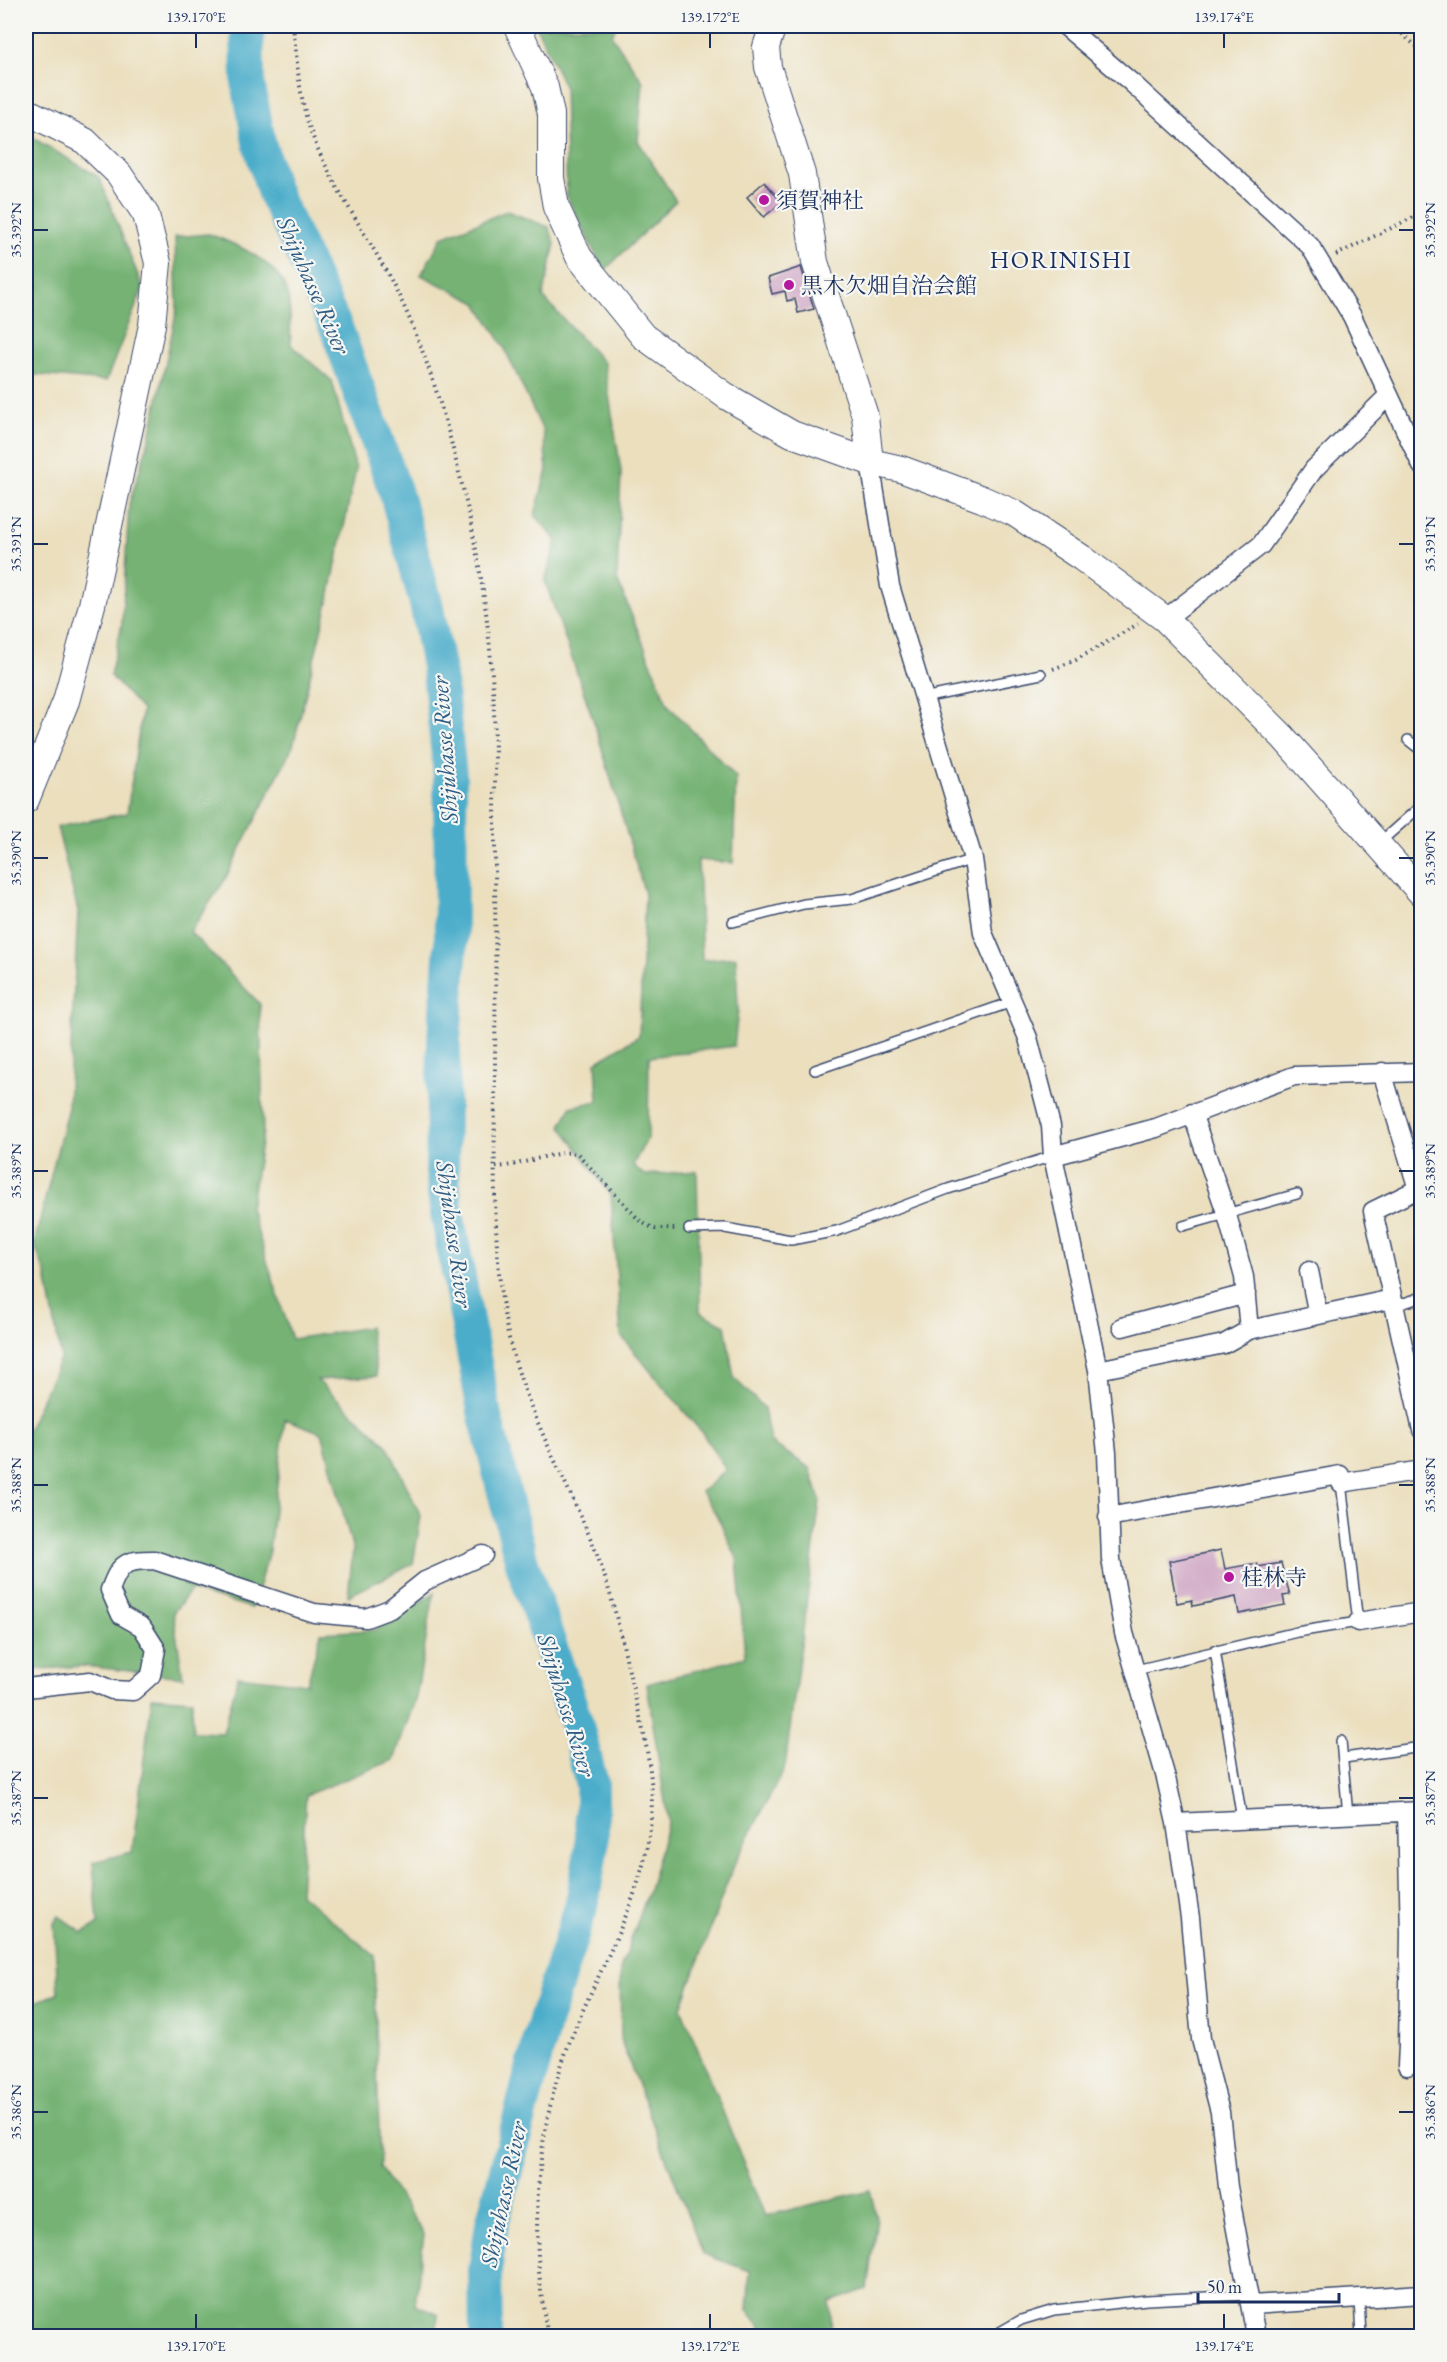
<svg xmlns="http://www.w3.org/2000/svg" width="1447" height="2362" viewBox="0 0 1447 2362" font-family="'EB Garamond','Noto Serif JP',serif">
	<style>
		.green { fill: #90d086; stroke: #568072; stroke-width: 1.5 }
		.forest { fill: #74b273; stroke: #487068; stroke-width: 1.5 }
		.lines { fill: none; stroke-linecap: round; stroke-linejoin: round }
		.river { stroke: #4badca; stroke-width: 34 }
		.building { fill: #cda1c2 }
		.lane-casing { stroke: #3a496c; stroke-width: 12 }
		.street-casing { stroke: #3a496c; stroke-width: 21 }
		.secondary-casing { stroke: #3a496c; stroke-width: 28 }
		.path { stroke: #3a496c; stroke-width: 4; stroke-dasharray: 1.5 4.5; stroke-linecap: butt }
		.lane { stroke: #fff; stroke-width: 9 }
		.street { stroke: #fff; stroke-width: 18 }
		.secondary { stroke: #fff; stroke-width: 26 }
		.ticks { fill: none; stroke: #1b2f5e; stroke-width: 2 }
		.poi-dot { fill: #b5179e; stroke: #f6f6f2; stroke-width: 2 }
		.labels { text-anchor: middle; dominant-baseline: central; stroke-width: 4.5; stroke-linejoin: round; paint-order: stroke }
		.poi-label { font-size: 22px; fill: #1b2f5e; stroke: #f6f6f2; text-anchor: start }
		.neighbourhood-label { font-size: 24px; letter-spacing: 1.5px; fill: #1b2f5e; stroke: #f6f6f2 }
		.water-label { font-size: 24px; font-style: italic; fill: #2c5b84; stroke: #f6f6f2 }
		.neatline { fill: none; stroke: #1b2f5e; stroke-width: 2 }
		.ticks-label { font-size: 15px; text-anchor: middle; fill: #1b2f5e }
	</style>
	<rect width="100%" height="100%" fill="#f6f6f2"/>
	<filter id="ink" filterUnits="userSpaceOnUse"><feTurbulence type="fractalNoise" baseFrequency=".0167" numOctaves="2"/><feDisplacementMap in="SourceGraphic" scale="12" xChannelSelector="R" yChannelSelector="G"/><feConvolveMatrix kernelMatrix="1 2 1 2 8 2 1 2 1" color-interpolation-filters="sRGB"/></filter>
	<filter id="wash" filterUnits="userSpaceOnUse"><feTurbulence type="fractalNoise" baseFrequency=".008" numOctaves="4" result="noise"/><feDisplacementMap in="SourceGraphic" scale="24" xChannelSelector="R" yChannelSelector="G"/><feGaussianBlur stdDeviation="1.35" result="paint"/><feColorMatrix in="noise" values="0 0 0 0 0 0 0 0 0 0 0 0 0 0 0 0 0 1.4 0 .05"/><feComposite in="paint" operator="in"/></filter>
	<g filter="url(#wash)">
		<rect width="100%" height="100%" fill="#ebdfbe"/>
		<!-- green -->
		<path class="green" d="M1420,2051L1421,2090H1416L1415,2057Z"/>
		<!-- forest -->
		<path class="forest" d="M536,26H616L612,36L643,82L638,141L676,201L604,271L567,197L564,86Z
			M26,134L99,177L143,288L106,381L28,374L26,370Z
			M507,211L549,227L555,244L543,297L604,363L621,471L617,579L668,705L736,777L733,863L698,860L702,960L736,957L738,1010L734,1046L649,1057L648,1137L633,1165L644,1175L697,1171L700,1312L725,1325L734,1378L764,1408L770,1442L810,1468L820,1500L785,1767L733,1867L681,2008L765,2216L870,2190L877,2218L867,2289L830,2302L832,2336H769L747,2310L750,2271L703,2254L621,2041L620,1970L649,1890L668,1822L647,1684L745,1657L737,1558L716,1514L701,1492L726,1470L703,1434L621,1336L611,1195L561,1126L571,1107L598,1101L596,1062L639,1036L645,894L594,722L545,581L557,541L535,515L547,470L543,431L503,345L477,303L421,275L442,237Z
			M209,234C236,244 274,260 286,289C291,301 290,330 291,345L332,381L356,469L329,598L293,746L224,881L190,932L260,1004L263,1132L250,1208L292,1339L369,1327L377,1376L317,1380L387,1445L421,1516L413,1564L348,1596L353,1550L322,1433L285,1419L269,1551L252,1608L191,1590L173,1613L183,1677L84,1666L26,1670V1434L61,1357L46,1275L34,1244L68,1107L78,911L57,827L127,813L142,710L110,675L122,624L129,504L150,437L177,309L175,237Z
			M434,1593L416,1697L394,1760L306,1795L300,1894L374,1955L380,2168L424,2234L415,2305L438,2314L436,2336H26V2006L58,1993L54,1923L59,1916L83,1933L98,1924L93,1862L132,1852L152,1697L192,1700L193,1732L223,1733L238,1676L307,1684L321,1633L374,1630Z"/>
		<g class="lines">
			<!-- river -->
			<path class="river" d="M247,26L248,82L259,142L273,190L337,330L395,490L426,603L439,672L450,775L451,944L444,1040L442,1172L446,1208L485,1416L522,1563L575,1718L592,1785V1845L582,1904L545,2020L492,2224L485,2271L486,2336"/>
		</g>
		<g id="blocks">
			<!-- building -->
			<path class="building" d="M764,182L782,202L764,217L747,197Z
				M801,267L814,309L798,313L795,299L787,301L785,291L772,294L768,278Z
				M1221,1550L1225,1569L1257,1563L1258,1567L1281,1563L1290,1595L1283,1596L1285,1605L1239,1614L1236,1597L1193,1606L1192,1600L1177,1603L1169,1561Z"/>
		</g>
	</g>
	<g filter="url(#ink)">
		<use href="#blocks" fill-opacity="0" stroke="#3a496c" stroke-width="1.5"/>
		<g class="lines">
			<defs>
				<path id="lane" d="M923,698L1041,674
					M1408,740L1422,751
					M1379,843L1422,805
					M733,922L804,904L852,899L973,859
					M815,1070L1012,1002
					M1183,1226L1297,1194
					M689,1229L725,1228L791,1240L837,1231L948,1189L1053,1156
					M1392,1299L1404,1303L1422,1297
					M1215,1650L1242,1820
					M1136,1670L1297,1632L1358,1622L1341,1483
					M1341,1741L1348,1815
					M1344,1758L1422,1747
					M1359,2299L1361,2336
					M993,2336L1021,2320L1054,2310L1147,2300L1247,2295"/>
				<path id="street" d="M1065,26L1132,83L1310,246L1352,316L1422,466
					M870,462L890,586L973,859L983,933L1028,1038L1051,1126L1053,1156L1098,1370L1107,1453L1111,1559L1124,1633L1166,1778L1176,1823L1190,1918L1201,2039L1220,2112L1228,2187L1256,2336
					M1165,619L1261,545L1314,469L1388,396
					M1382,1072L1418,1189L1373,1211L1422,1430
					M1192,1113L1227,1215L1244,1277L1249,1330
					M1053,1156L1156,1128L1294,1076L1422,1072
					M1309,1271L1318,1315
					M1122,1327L1246,1294
					M1098,1370L1224,1344L1249,1330L1392,1299
					M1108,1517L1340,1475L1341,1483L1422,1470
					M1358,1622L1422,1612
					M26,1688L90,1681L112,1690L133,1691L151,1675L156,1649L142,1627L121,1615L110,1590C120,1563 125,1560 154,1560L314,1613L366,1618L390,1609L425,1581L483,1555
					M1407,1812L1410,1934L1408,2045L1422,2047
					M1176,1823L1422,1811
					M1407,2066L1408,2045
					M1251,2305L1422,2294"/>
				<path id="secondary" d="M517,26L545,87L551,114V178L556,207L579,257L643,336L726,396L792,434L870,462L901,469L982,499L1014,513L1082,558L1165,619L1282,736L1422,894
					M773,26L766,47L768,67L802,174L815,262L865,416L870,462
					M26,111L85,141L119,174L146,215L158,263L152,325L92,605L66,701L26,800"/>
			</defs>
			<!-- lane casing -->
			<use href="#lane" class="lane-casing"/>
			<!-- street casing -->
			<use href="#street" class="street-casing"/>
			<!-- secondary casing -->
			<use href="#secondary" class="secondary-casing"/>
			<!-- path -->
			<path class="path" d="M293,26C297,60 299,99 311,132C332,189 376,246 402,302C425,352 443,408 456,461C473,526 486,595 491,662C496,718 495,775 495,831C495,907 496,983 495,1059C495,1139 492,1221 502,1300C513,1386 555,1457 589,1535C610,1583 621,1635 632,1685C640,1716 648,1748 651,1780C659,1878 604,1954 570,2041C534,2134 529,2238 548,2336
				M1393,26L1422,51
				M1336,255L1422,213
				M1053,669L1076,660L1138,624
				M496,1167C521,1166 555,1150 577,1153L641,1222L655,1229H677"/>
			<!-- lane -->
			<use href="#lane" class="lane"/>
			<!-- street -->
			<use href="#street" class="street"/>
			<!-- secondary -->
			<use href="#secondary" class="secondary"/>
		</g>
	</g>
	<!-- ticks -->
	<path class="ticks" d="M196,33V48M710,33V48M1224,33V48M33,230H48M1399,230H1414M33,544H48M1399,544H1414M33,858H48M1399,858H1414M33,1171H48M1399,1171H1414M33,1485H48M1399,1485H1414M33,1798H48M1399,1798H1414M33,2112H48M1399,2112H1414M196,2314V2329M710,2314V2329M1224,2314V2329"/>
	<!-- markers -->
	<g class="poi-dot">
		<circle cx="764" cy="200" r="6"/>
		<circle cx="789" cy="285" r="6"/>
		<circle cx="1229" cy="1577" r="6"/>
	</g>
	<g class="labels">
		<!-- poi labels -->
		<g class="poi-label">
			<text x="776" y="200">須賀神社</text>
			<text x="801" y="285">黒木欠畑自治会館</text>
			<text x="1241" y="1577">桂林寺</text>
		</g>
		<!-- neighbourhood labels -->
		<g class="neighbourhood-label">
			<text x="1061" y="259">HORINISHI</text>
		</g>
		<!-- water labels -->
		<g class="water-label">
			<text transform="translate(314 285) rotate(66)">Shijuhasse River</text>
			<text transform="translate(444 750) rotate(-94)">Shijuhasse River</text>
			<text transform="translate(455 1234) rotate(82)">Shijuhasse River</text>
			<text transform="translate(567 1705) rotate(73)">Shijuhasse River</text>
			<text transform="translate(503 2194) rotate(-78)">Shijuhasse River</text>
		</g>
	</g>
	<!-- margin -->
	<rect width="1447" height="2362" fill="none" stroke="#f6f6f2" stroke-width="66"/>
	<!-- scale -->
	<path d="M1198 2293v9h141v-9" fill="none" stroke="#1b2f5e" stroke-width="3"/>
	<text x="1207" y="2293" font-size="18" fill="#1b2f5e" stroke="#f6f6f2" stroke-width="4.5" paint-order="stroke">50 m</text>
	<rect x="33" y="33" width="1381" height="2296" class="neatline"/>
	<g class="ticks-label">
		<text x="196" y="22">139.170°E</text>
		<text x="710" y="22">139.172°E</text>
		<text x="1224" y="22">139.174°E</text>
		<text transform="translate(16 230) rotate(-90)" y="5">35.392°N</text>
		<text transform="translate(1430 230) rotate(-90)" y="5">35.392°N</text>
		<text transform="translate(16 544) rotate(-90)" y="5">35.391°N</text>
		<text transform="translate(1430 544) rotate(-90)" y="5">35.391°N</text>
		<text transform="translate(16 858) rotate(-90)" y="5">35.390°N</text>
		<text transform="translate(1430 858) rotate(-90)" y="5">35.390°N</text>
		<text transform="translate(16 1171) rotate(-90)" y="5">35.389°N</text>
		<text transform="translate(1430 1171) rotate(-90)" y="5">35.389°N</text>
		<text transform="translate(16 1485) rotate(-90)" y="5">35.388°N</text>
		<text transform="translate(1430 1485) rotate(-90)" y="5">35.388°N</text>
		<text transform="translate(16 1798) rotate(-90)" y="5">35.387°N</text>
		<text transform="translate(1430 1798) rotate(-90)" y="5">35.387°N</text>
		<text transform="translate(16 2112) rotate(-90)" y="5">35.386°N</text>
		<text transform="translate(1430 2112) rotate(-90)" y="5">35.386°N</text>
		<text x="196" y="2351">139.170°E</text>
		<text x="710" y="2351">139.172°E</text>
		<text x="1224" y="2351">139.174°E</text>
	</g>
</svg>
